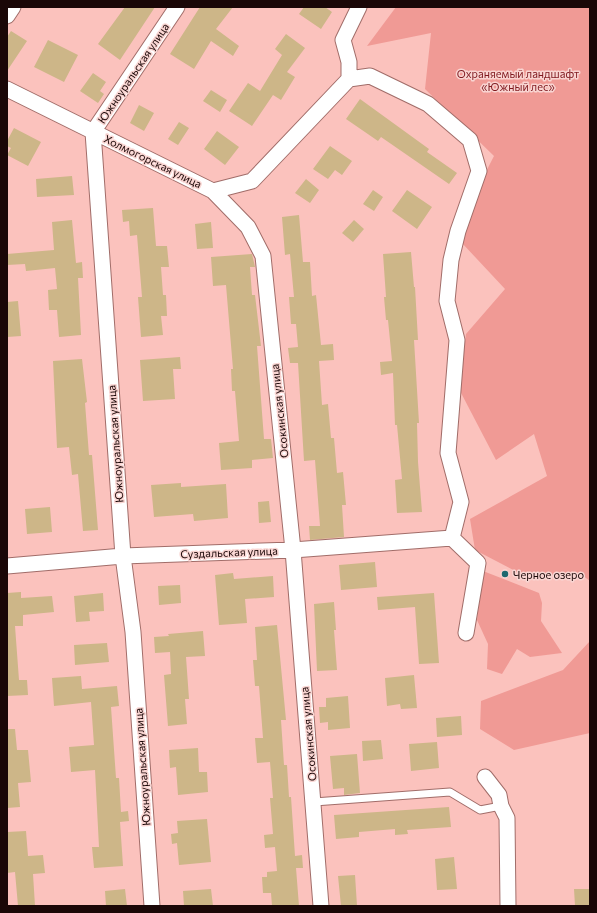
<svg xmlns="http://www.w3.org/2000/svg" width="597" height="913" viewBox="0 0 597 913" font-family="Commissioner,sans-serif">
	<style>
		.green { fill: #f09a95 }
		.building { fill: #cdb688 }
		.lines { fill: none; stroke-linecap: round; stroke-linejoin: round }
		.service-casing { stroke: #a16d69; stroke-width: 9 }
		.minor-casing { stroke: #a16d69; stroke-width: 17 }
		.service { stroke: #fff; stroke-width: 7 }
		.minor { stroke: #fff; stroke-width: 15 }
		.poi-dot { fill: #1c686f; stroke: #f9d5d2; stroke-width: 1.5 }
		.labels { text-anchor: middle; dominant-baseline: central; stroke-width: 3; stroke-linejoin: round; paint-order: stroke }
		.street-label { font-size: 11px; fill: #1a0707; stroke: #f9d5d2 }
		.park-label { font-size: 11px; fill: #7f181e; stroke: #f9d5d2 }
		.poi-label { font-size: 11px; fill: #1a0707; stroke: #f9d5d2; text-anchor: start }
	</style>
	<rect width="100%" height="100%" fill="#fbc2bd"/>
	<!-- green -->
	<path class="green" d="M396,7H590V581L582,575H523L475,550L470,519L547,476L534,434L496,460L459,389L466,334L505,289L462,243L473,197L494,156L425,89L431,33L367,46Z
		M483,571L539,593L542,603L541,621L562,653L530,657L517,649L502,674L487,669L488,644L477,620Z
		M590,641V733L514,750L480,729L481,701L563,670Z"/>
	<!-- building -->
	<path class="building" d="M125,7H155L120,60L98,44Z
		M200,7H233L216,29L239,46L233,56L211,41L194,69L170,54Z
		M304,7H325L332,12L321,29L299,14Z
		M11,31L27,41L7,71V37Z
		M286,34L305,48L287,72L295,77L281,100L273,95L252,126L229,111L248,83L260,91L282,55L275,49Z
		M48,40L78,55L64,82L34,67Z
		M93,73L106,82L100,91L104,94L98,103L80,91Z
		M211,90L227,100L220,112L203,101Z
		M360,99L429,149L427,152L457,173L449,184L381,137L378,141L346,119Z
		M139,105L154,113L144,131L130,123Z
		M179,122L189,128L178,145L168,139Z
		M14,128L41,142L28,166L7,155L11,148L7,146V141Z
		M217,131L239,147L225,165L204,149Z
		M330,146L352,161L342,175L335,170L328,179L313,169Z
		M72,176L74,195L37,197L36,179Z
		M306,179L319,190L310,203L295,193Z
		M373,190L383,197L374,211L363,204Z
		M407,190L432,207L417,229L392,211Z
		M153,208L156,246H167L169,267H161L163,295H166L167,316H161L163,335L141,337L138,297H142L137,235L130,236L129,221L123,222L122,210Z
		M299,215L303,262H310L312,296L316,295L321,345L333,344L334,360L319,361L322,405L328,404L331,438H334L337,473L343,472L346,505H342L344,537L310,540L309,526H320L315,460L304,461L298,363H290L288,348L298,347L296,324H291L289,297H294L290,254L285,255L282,217Z
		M72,220L76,263L82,262L83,278H78L81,335L59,337L57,310H49L48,290L57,289L55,268L26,271L25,264L7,265V254L54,250L52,222Z
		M354,220L364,229L353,242L342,233Z
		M211,222L213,248L197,249L195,224Z
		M411,252L414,287H415L418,340H414L419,423H417L418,462L422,512L397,513L395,480L402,479L397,425H395L393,373L381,375L380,362L392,361L388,320H386L384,297H386L383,254Z
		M252,254L255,267H250L252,295H255L261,346H257L264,439H271L273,458L252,460V468L221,470L219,443L239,441L235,391H232L231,369H233L226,285L213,286L211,257Z
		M18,301L21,336L7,337V302Z
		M180,357L181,369H173L175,399L143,401L140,360Z
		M82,359L87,402L85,403L89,455H92L98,530L83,531L78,474L72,475L69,447L57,448L53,361Z
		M181,483V487L226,484L228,518L194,521L193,514L154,517L151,485Z
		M269,501L271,522L259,523L258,502Z
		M50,507L52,532L27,534L25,509Z
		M375,562L377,587L341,590L339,565Z
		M233,573L234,579L273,576L274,597L245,599L247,623L219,625L215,575Z
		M180,585L181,603L159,605L158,586Z
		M21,592V598L52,596L54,612L23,615V626H15L19,680H27L28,695L7,696V593Z
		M103,593L104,611L89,612L90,621L76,622L74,596Z
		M434,593L439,663L419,664L415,607L378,610L377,597Z
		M334,602L336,630H334L337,670L317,671L314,604Z
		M277,625L286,720H281L284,765H287L289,797H291L295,856L302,855L303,868H296L299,906H272L271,893H263L262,877H267V872L277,871L275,847L265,848L264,835L273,834L270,798H273L270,762L257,763L255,738H263L259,686H255L253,660H257L255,627Z
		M203,631L205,656L186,657L189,699H185L187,724L168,726L164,675L171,674L170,652L155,653L154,637L169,636L168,634Z
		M107,643L109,662L75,665L74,645Z
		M414,675L417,708L401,709L400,704L387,706L385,678Z
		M81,676L82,689L117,686L119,706L111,707L116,778H119L121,812L128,811L129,821L120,822L123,866L94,868L92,847H99L95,770L71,772L69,747L94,745L91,702L54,706L52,678Z
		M348,696L350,728L328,730V722L320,723L319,707H326V698Z
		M461,716L462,735L437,737L436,718Z
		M7,729H15L17,750H28L31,782L18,783L20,807L7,808Z
		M381,740L383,759L363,761L362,741Z
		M437,742L439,768L411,771L409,744Z
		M198,748L199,772H207L208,792L178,795L176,767L170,768L169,750Z
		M357,754L360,793L344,795V788L333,789L330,756Z
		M449,807L451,827L407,830L408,834L395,835V829L359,832V837L336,839L334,815Z
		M207,819L211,862L179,865L177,843L172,844L171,834L178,833L177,821Z
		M26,831L28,856L43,855L45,873L33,874L35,906H18L15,872L7,873V832Z
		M454,857L457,889L437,890L435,859Z
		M355,875L357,906H341L338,876Z
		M125,889L127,906H106L105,891Z
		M211,889L213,906H184L183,891Z
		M574,889H590V906H575Z"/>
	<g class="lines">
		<defs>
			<path id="service" d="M314,802L450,792L480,810L501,806"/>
			<path id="minor" d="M7,16L13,7
				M349,79L370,76L428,104L470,140L479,171L458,231L451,260L447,301L457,340L448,453L461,502L452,538L478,563L466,633
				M7,89L213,191
				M7,566L123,556L293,550L452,538
				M485,777L499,795L501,806L507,818L508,906
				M152,906L133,632L123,556L93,132L177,7
				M321,906L293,550L263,256L248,227L213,191L252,181L349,79V62L343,40L359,7"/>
		</defs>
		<!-- service casing -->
		<use href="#service" class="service-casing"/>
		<!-- minor casing -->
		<use href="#minor" class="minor-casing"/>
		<!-- service -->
		<use href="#service" class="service"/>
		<!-- minor -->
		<use href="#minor" class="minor"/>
	</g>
	<!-- markers -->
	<circle class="poi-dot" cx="505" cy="574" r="4"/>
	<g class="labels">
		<!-- street labels -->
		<g class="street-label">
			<text transform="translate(133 73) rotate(-56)">Южноуральская улица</text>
			<text transform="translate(153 161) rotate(26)">Холмогорская улица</text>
			<text transform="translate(279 411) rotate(-96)">Осокинская улица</text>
			<text transform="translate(115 444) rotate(-94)">Южноуральская улица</text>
			<text transform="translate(229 552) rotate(-2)">Суздальская улица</text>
			<text transform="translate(308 734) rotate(-95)">Осокинская улица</text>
			<text transform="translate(142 767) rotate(-94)">Южноуральская улица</text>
		</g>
		<!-- park labels -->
		<g class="park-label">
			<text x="518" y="73">Охраняемый ландшафт<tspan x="518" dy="13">«Южный лес»</tspan></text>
		</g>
		<!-- poi labels -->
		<g class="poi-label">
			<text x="513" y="574">Черное озеро</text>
		</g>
	</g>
	<!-- border -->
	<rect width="597" height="913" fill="none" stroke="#1a0707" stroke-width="16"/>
</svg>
